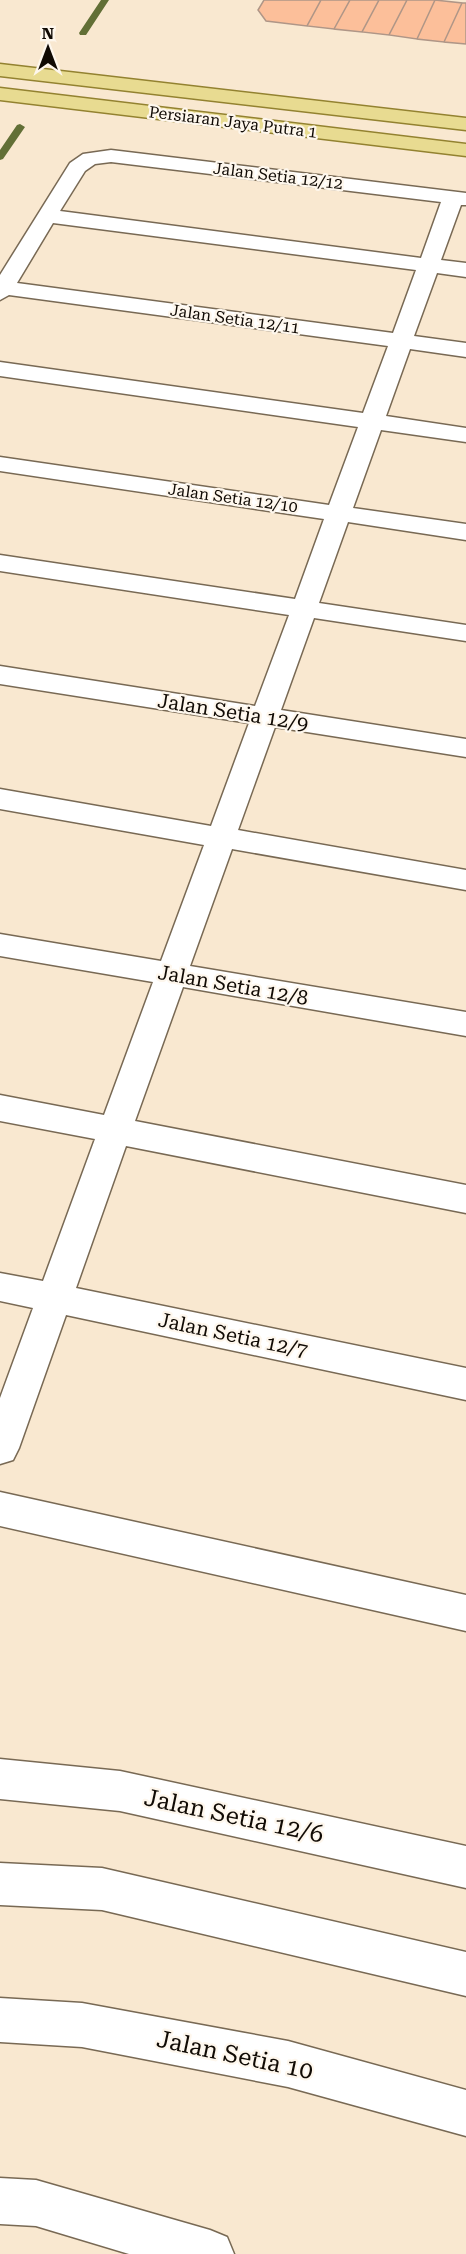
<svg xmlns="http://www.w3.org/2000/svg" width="466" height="2254" viewBox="0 0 466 2254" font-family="'Roboto Serif',serif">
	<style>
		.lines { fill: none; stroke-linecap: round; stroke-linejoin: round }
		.stream { fill: #626f36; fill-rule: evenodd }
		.building { fill: #fcbf9a; stroke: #af9687; stroke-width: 1.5 }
		.minor-casing { stroke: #786954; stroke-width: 3 }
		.major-casing { stroke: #938230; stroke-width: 3 }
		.minor { fill: #fff; fill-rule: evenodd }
		.major { fill: #e8db91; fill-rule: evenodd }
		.labels { text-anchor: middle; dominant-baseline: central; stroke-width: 4.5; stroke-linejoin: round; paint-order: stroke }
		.far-street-label { font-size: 16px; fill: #100a04; stroke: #fef7ed }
		.street-label { font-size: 20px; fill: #100a04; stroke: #fef7ed }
		.near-street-label { font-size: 24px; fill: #100a04; stroke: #fef7ed }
	</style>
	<rect width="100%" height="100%" fill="#f9e8d0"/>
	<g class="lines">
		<!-- stream -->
		<path class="stream" d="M101,0H109L86,35H80L79,33Z
			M20,124L25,127L3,159L0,160V150L17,125Z"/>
	</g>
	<!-- building -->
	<path class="building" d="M264,0H321L307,26L266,21L258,10Z
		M321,0H350L334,29L307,26Z
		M350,0H379L362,32L334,29Z
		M379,0H407L389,35L362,32Z
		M407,0H435L417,39L389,35Z
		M435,0L462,3L444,42L417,39Z
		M462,3H466V44L444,42Z"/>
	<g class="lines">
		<defs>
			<path id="minor" d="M111,150L466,193V205H461L441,260L466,263V277L437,273L414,336L466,343V357L410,349L386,416L466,428V442L381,430L353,508L466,524V540L348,522L319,603L466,625V641L314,618L281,710L466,739V757L275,727L238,830L466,870V890L232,849L190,966L466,1012V1036L183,987L135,1121L466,1185V1213L126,1146L76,1288L466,1368V1400L66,1315L19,1448L13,1460L0,1464V1398L33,1308L0,1301V1273L43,1281L95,1139L0,1121V1095L104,1115L153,982L0,956V934L161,961L204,845L0,809V789L211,826L249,723L0,684V666L255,706L289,615L0,571V555L295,599L324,519L0,471V457L329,505L358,427L0,376V362L363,413L388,346L9,295L0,300V275L70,163L83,154ZM111,162L441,202L421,258L60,211L85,171L95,164ZM53,223L416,270L393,333L17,283Z
				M0,1492L466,1595V1631L0,1526Z
				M0,1759L120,1771L466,1846V1888L120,1811L0,1799Z
				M0,1863L102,1868L466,1952V1996L102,1910L0,1905Z
				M0,1998L82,2003L288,2041L466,2090V2136L288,2087L82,2047L0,2042Z
				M0,2178L36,2180L210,2230L227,2237L234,2254H129L36,2226L0,2224Z"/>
			<path id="major" d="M0,64L466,118V130L0,76Z
				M0,88L466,144V156L0,100Z"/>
		</defs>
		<!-- minor casing -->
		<use href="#minor" class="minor-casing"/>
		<!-- major casing -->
		<use href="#major" class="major-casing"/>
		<!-- minor -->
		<use href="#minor" class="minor"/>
		<!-- major -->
		<use href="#major" class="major"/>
	</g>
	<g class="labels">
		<!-- far-street labels -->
		<g class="far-street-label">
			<text transform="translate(233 122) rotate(7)">Persiaran Jaya Putra 1</text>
			<text transform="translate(278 176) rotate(7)">Jalan Setia 12/12</text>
			<text transform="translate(235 319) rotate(8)">Jalan Setia 12/11</text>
			<text transform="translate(233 498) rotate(8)">Jalan Setia 12/10</text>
		</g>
		<!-- street labels -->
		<g class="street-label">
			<text transform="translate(233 712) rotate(9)">Jalan Setia 12/9</text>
			<text transform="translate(233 985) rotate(10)">Jalan Setia 12/8</text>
			<text transform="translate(233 1335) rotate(12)">Jalan Setia 12/7</text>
		</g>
		<!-- near-street labels -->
		<g class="near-street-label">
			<text transform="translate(234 1816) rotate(12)">Jalan Setia 12/6</text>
			<text transform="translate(235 2055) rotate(12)">Jalan Setia 10</text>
		</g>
	</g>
	<!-- north arrow -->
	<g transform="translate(48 48)" stroke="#fef7ed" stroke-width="4.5" paint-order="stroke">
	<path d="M0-4.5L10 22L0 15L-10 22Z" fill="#100a04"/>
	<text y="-9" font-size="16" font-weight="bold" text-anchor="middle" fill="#100a04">N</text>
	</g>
</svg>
